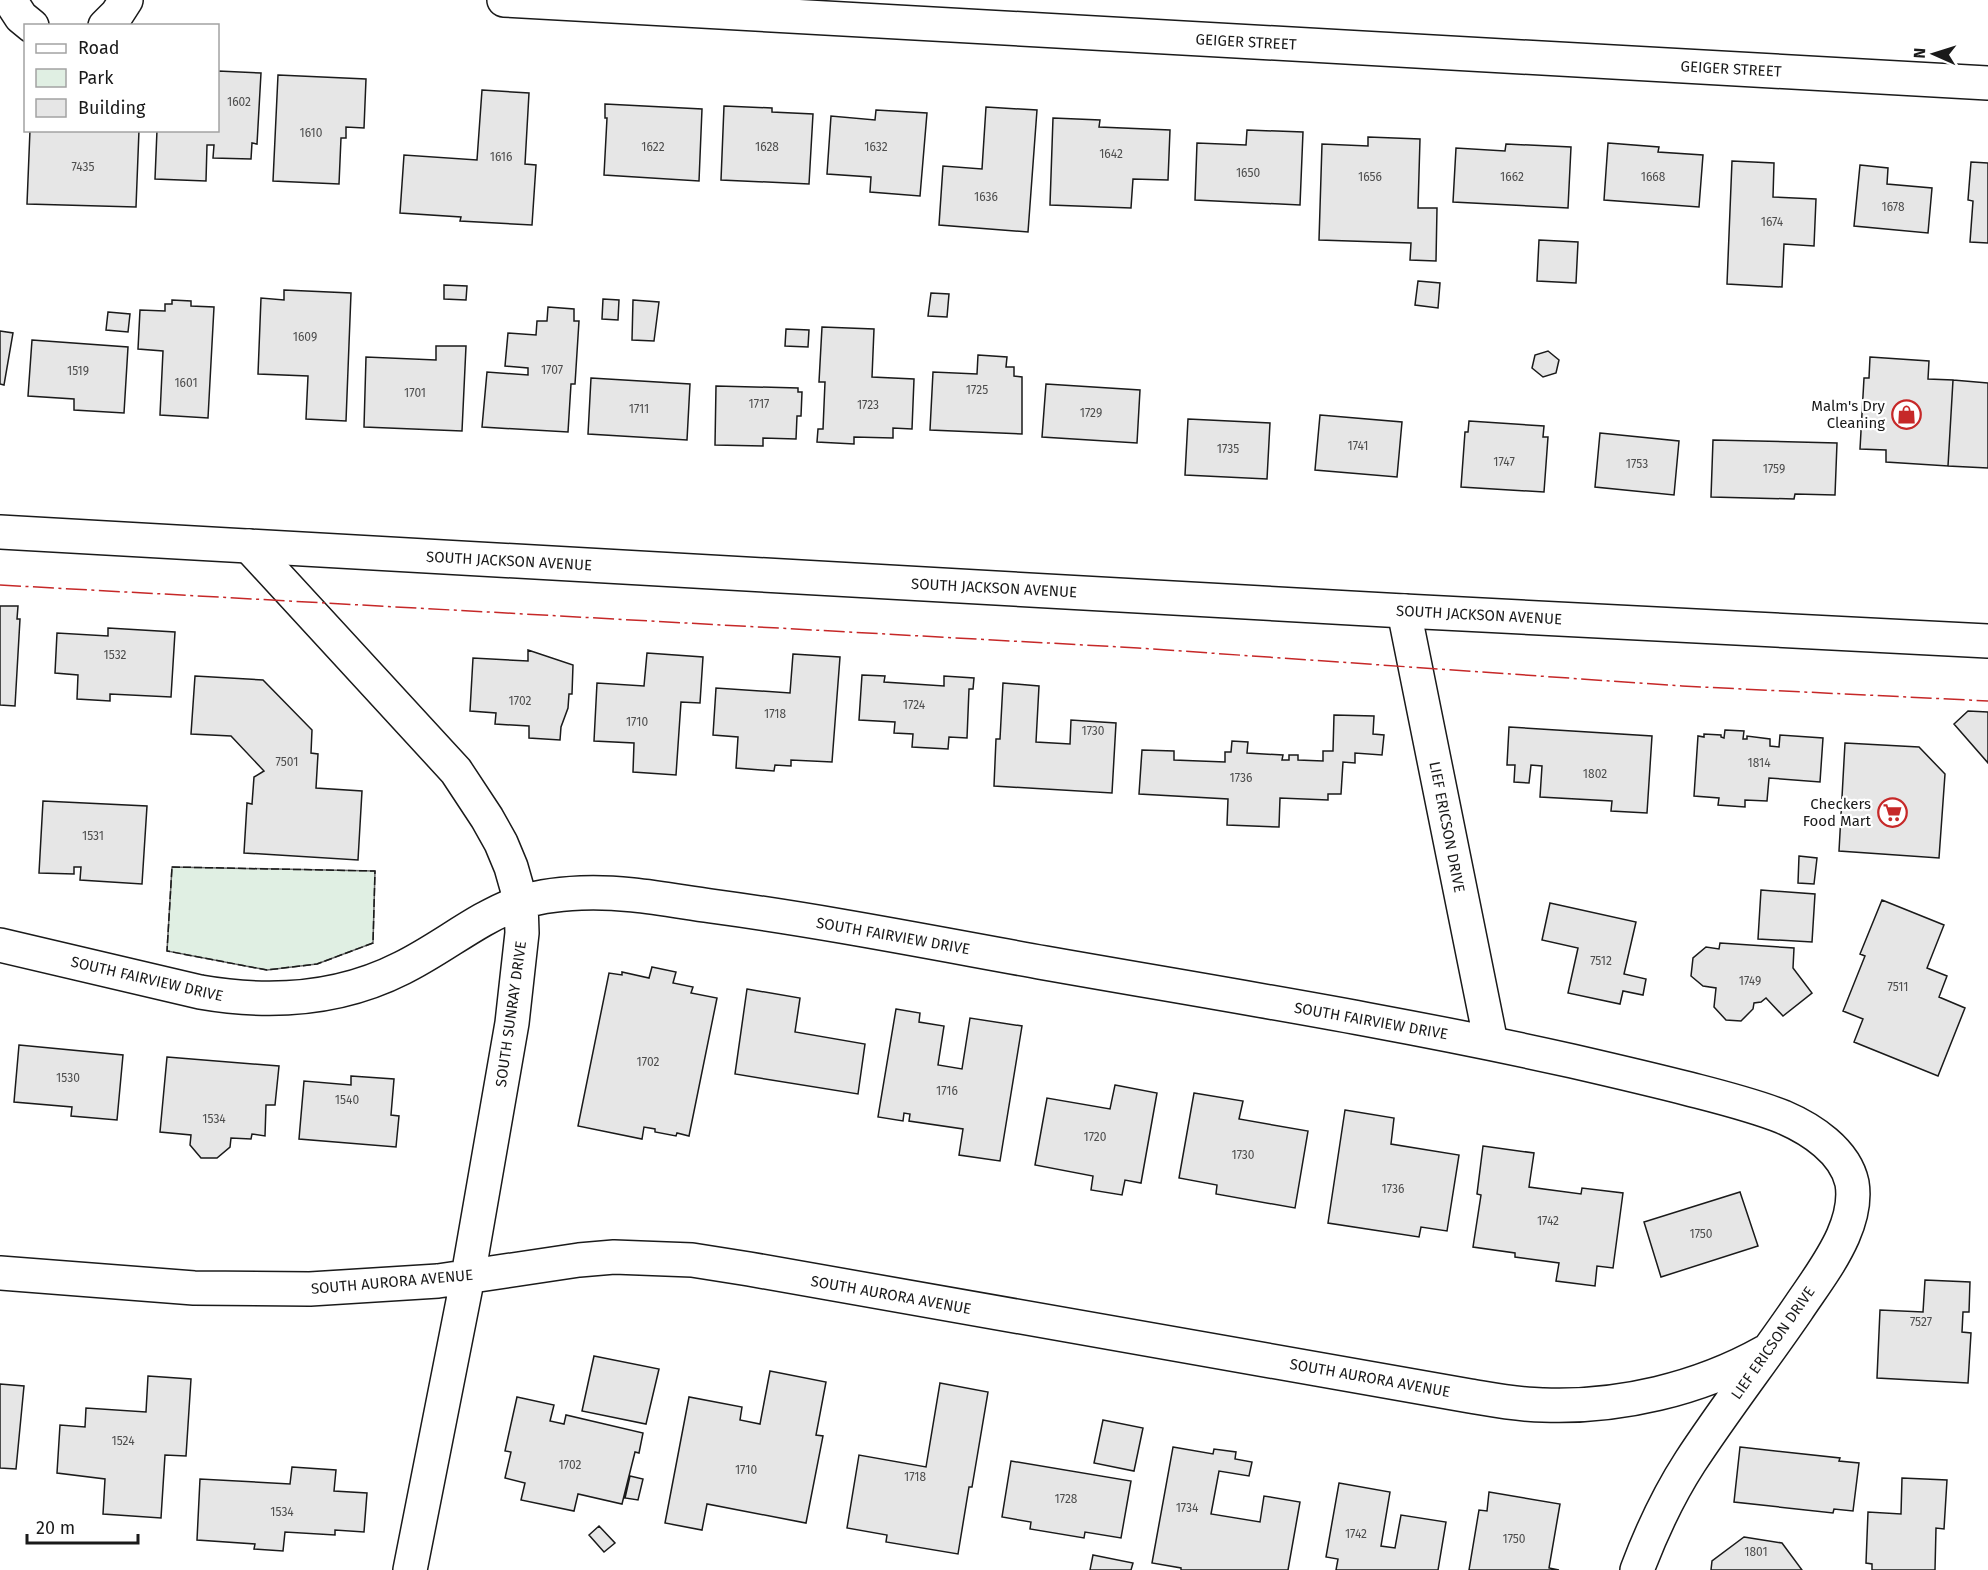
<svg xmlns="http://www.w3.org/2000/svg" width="1988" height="1570" viewBox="0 0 1988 1570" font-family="'Fira Sans',sans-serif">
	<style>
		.green { fill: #e0efe3; stroke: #6a6a6a; stroke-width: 1.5 }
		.building { fill: #e6e6e6; stroke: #1a1a1a; stroke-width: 1.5 }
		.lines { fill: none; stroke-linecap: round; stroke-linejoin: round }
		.street-casing { stroke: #1a1a1a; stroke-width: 36 }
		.primary-casing { stroke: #1a1a1a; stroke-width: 36 }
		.street { stroke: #fff; stroke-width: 33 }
		.primary { stroke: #fff; stroke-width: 33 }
		.fence { stroke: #1a1a1a; stroke-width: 1.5; stroke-dasharray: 8 3; stroke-linecap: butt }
		.power { stroke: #c62828; stroke-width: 1.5; stroke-dasharray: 21 4.5 3 4.5; stroke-linecap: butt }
		.labels { text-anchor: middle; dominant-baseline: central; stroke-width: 4.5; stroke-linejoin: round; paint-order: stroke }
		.number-label { font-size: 12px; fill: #4d4d4d }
		.street-label { font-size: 15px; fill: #1a1a1a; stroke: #fff }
		.poi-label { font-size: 15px; fill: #1a1a1a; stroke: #fff; text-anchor: end }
	</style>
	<rect width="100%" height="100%" fill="#fff"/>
	<!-- green -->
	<path class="green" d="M172,867L375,871L373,943L317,964L267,970L167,951Z"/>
	<!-- building -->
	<path class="building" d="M218,71L261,73L257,144L252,143L251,159L213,158L214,145H207L206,181L155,179L157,130H218Z
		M278,75L366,79L364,128L346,127V138H341L339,184L273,181Z
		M482,90L529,93L525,164L536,165L532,225L460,221L461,217L400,213L404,155L477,160Z
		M605,104L702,109L699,181L604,175L607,118H605Z
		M724,106L772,108V112L813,114L809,184L721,180Z
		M986,107L1037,110L1028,232L939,225L943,166L982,169Z
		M876,110L927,113L920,196L870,192L871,177L827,174L831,116L875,120Z
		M1053,118L1100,120L1099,127L1170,130L1168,180L1133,179L1131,208L1050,205Z
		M30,130H139L136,207L27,204Z
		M1247,130L1303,132L1300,205L1195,200L1197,143L1246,145Z
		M1368,137L1420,139L1418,208H1437L1436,261L1410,260L1411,243L1319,240L1322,144L1368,146Z
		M1608,143L1659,147L1658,152L1703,155L1699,207L1604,200Z
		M1506,144L1571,147L1568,208L1453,202L1456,148L1505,151Z
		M1732,161L1774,163L1773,197L1816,199L1814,246L1784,244L1782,287L1727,284Z
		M1971,162L1988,163V243L1970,242L1973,201L1968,200Z
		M1860,165L1888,168L1887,184L1932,188L1928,233L1854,226Z
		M1539,240L1578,242L1576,283L1537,281Z
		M1418,281L1440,283L1438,308L1415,305Z
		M444,285L467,286L466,300L444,299Z
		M284,290L351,293L346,421L306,419L308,376L258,374L261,298L284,300Z
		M931,293L949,294L947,317L928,316Z
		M603,299L619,300L618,320L602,319Z
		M172,300L191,301V306L214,307L208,418L160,415L163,351L138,349L140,310L165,311V304H172Z
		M633,300L659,302L654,341L632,340Z
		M548,307L574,309V321H579L575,384H571L568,432L482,427L487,372L528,375V368L505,366L508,333L536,335L537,321H547Z
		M108,312L130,314L128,332L106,330Z
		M822,327L874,329L872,377L914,379L912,429L893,428V438L854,437V444L817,442L818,429H823L825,382H819Z
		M786,329L809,330L808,347L785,346Z
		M0,331L13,333L4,385L0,384Z
		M32,340L128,347L124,413L74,410V399L28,396Z
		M436,346H466L462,431L364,427L366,357L436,360Z
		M1548,351L1559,360L1556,373L1543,377L1532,368L1535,355Z
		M978,355L1007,357L1006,367H1014V376L1022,377V434L930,430L933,372L977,374Z
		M1870,357L1929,361L1928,379L1953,380L1948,466L1886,462V450L1860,449L1864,378H1869Z
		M591,378L690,384L687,440L588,434Z
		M1953,380L1988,383V468L1948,466Z
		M1046,384L1140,390L1137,443L1042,437Z
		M716,386L798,388V392H802L801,416H797L796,439L763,438V446L715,445Z
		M1320,415L1402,422L1397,477L1315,470Z
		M1188,419L1270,423L1267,479L1185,475Z
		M1469,421L1544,426L1543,437H1548L1544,492L1461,487L1465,432H1468Z
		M1600,433L1679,441L1674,495L1595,487Z
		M1713,440L1837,443L1835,495L1795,494L1794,499L1711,497Z
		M0,606H18L17,619H20L15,706L0,705Z
		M108,628L175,632L171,697L110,694V701L77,699L78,675L55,673L57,633L108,636Z
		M528,650L573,665L572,694H569L568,708L561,727L560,740L529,738V726L495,724L496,713L470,711L473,658L528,661Z
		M647,653L703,657L700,703L681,702L676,775L633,772L634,743L594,741L597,683L644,686Z
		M793,654L840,657L832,762L791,760V766L775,765L774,771L736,768L738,737L713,735L716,688L790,693Z
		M862,675L885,676L884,682L944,686V676L974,678L973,689H969L967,738L949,737L948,749L912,747L913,734L894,733L895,722L859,720Z
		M195,676L263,680L312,730L311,753L318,754L316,788L362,791L358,860L244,853L247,803L252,804L254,777L264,771L231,736L191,734Z
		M1003,683L1039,686L1036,742L1070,744L1071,720L1116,723L1112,793L994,786L996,739H1000Z
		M1968,711L1988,712V763L1954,724Z
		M1334,715L1374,716L1373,734L1384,735L1382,755L1355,753V763L1343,762L1341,794H1328V800L1280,798L1279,827L1227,825L1228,799L1139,794L1142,750L1174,751V760L1225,762V752H1231L1232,741L1248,742L1247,753L1283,755L1282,760H1289V755H1298V760L1323,761V751H1333Z
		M1509,727L1652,736L1647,813L1611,811L1612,801L1540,797L1542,766L1531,765L1529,783L1514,782L1515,765H1507Z
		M1725,730L1744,731L1743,739H1747V736L1770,739V746L1779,747L1780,735L1823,738L1820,782L1769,778L1767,801L1745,800V807L1718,805L1719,798L1694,796L1698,736L1704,737V734L1721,735V737L1724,738Z
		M1845,743L1919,747L1945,774L1939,858L1839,851Z
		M43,801L147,806L142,884L80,880L81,867H74V874L39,873Z
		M1799,856L1817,858L1814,884L1798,883Z
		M1761,890L1815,894L1812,942L1758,939Z
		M1882,900L1944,925L1927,968L1947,976L1939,997L1965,1008L1938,1076L1854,1042L1863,1019L1843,1011L1865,956L1860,954Z
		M1550,903L1636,922L1624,974L1646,979L1643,995L1623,991L1620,1004L1568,993L1578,948L1542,940Z
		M1720,943L1794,948L1793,968L1812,993L1783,1016L1766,998L1761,1002L1754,1003L1753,1009L1741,1021L1726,1020L1714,1007L1716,988L1703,986L1691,976L1693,958L1706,947L1719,949Z
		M652,967L676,972L673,983L693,987L691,993L717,998L689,1136L677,1133L676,1136L655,1132V1129L644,1127L642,1139L578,1126L609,973L622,975V972L649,978Z
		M747,989L800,998L795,1032L865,1044L858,1094L735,1074Z
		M896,1009L920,1013L919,1022L944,1026L938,1065L962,1069L970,1018L1022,1026L1000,1161L959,1155L963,1129L909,1121L910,1114L904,1113L903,1121L878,1117Z
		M19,1045L123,1055L117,1120L71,1116L72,1107L14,1102Z
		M167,1057L279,1066L275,1105H266L265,1136L252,1134L251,1139L231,1138L230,1147L217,1158H201L190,1145L191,1135L160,1132Z
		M351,1076L394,1079L391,1115L399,1116L396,1147L299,1139L304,1081L351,1085Z
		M1115,1085L1157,1093L1141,1183L1125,1180L1122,1195L1091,1190L1093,1176L1035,1165L1047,1098L1110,1109Z
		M1194,1093L1243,1101L1239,1119L1308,1131L1295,1208L1216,1194L1217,1185L1179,1178Z
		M1345,1110L1394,1118L1391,1144L1459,1155L1447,1231L1421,1227L1419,1237L1328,1223Z
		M1483,1146L1534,1153L1529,1187L1581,1194L1582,1188L1623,1193L1613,1268L1597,1266L1595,1286L1556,1281L1559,1263L1515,1257V1253L1473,1247L1481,1195L1477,1194Z
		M1740,1192L1758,1246L1661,1277L1644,1222Z
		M1925,1280L1970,1282L1969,1312H1963L1962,1332L1971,1333L1968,1383L1877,1378L1880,1310L1923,1312Z
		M594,1356L659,1369L646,1424L582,1411Z
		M770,1371L826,1382L816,1435L823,1436L806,1523L707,1504L702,1530L665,1523L689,1397L742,1407L740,1420L760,1424Z
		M148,1376L191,1379L186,1456L165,1455L161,1518L103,1514L105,1479L57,1473L60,1425L85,1427L86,1408L146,1412Z
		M940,1383L988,1392L972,1487H969L958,1554L886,1542L887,1535L847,1528L859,1455L926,1467Z
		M0,1384L24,1386L16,1469L0,1468Z
		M517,1397L554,1405L550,1421L564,1424L566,1415L643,1433L639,1453L635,1452L622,1504L578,1494L574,1511L521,1500L525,1483L505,1478L511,1452L505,1451Z
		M1103,1420L1143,1428L1134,1471L1094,1463Z
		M1173,1447L1213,1454L1214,1449L1236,1452L1235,1459L1252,1462L1249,1476L1219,1471L1211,1514L1260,1522L1264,1496L1300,1502L1288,1570H1181V1568L1152,1563Z
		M1740,1447L1840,1458L1839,1461L1859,1463L1853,1511L1834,1509L1833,1513L1734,1502Z
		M1011,1461L1131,1481L1121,1538L1085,1532L1084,1538L1030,1529L1031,1522L1002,1517Z
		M292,1467L336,1470L334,1491L367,1493L364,1532L335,1530V1535L285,1532L283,1551L254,1549L255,1544L197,1540L200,1479L290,1484Z
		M630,1476L643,1479L638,1500L625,1498Z
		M1902,1478L1947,1480L1944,1529L1936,1528L1935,1570H1872V1564L1866,1563L1868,1512L1901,1514Z
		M1339,1483L1390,1492L1381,1546L1395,1548L1401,1515L1446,1522L1438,1570H1336L1338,1559L1326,1557Z
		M1489,1492L1560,1504L1549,1568L1559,1570H1469L1479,1510L1487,1511Z
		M599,1526L615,1543L604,1552L589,1535Z
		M1744,1537L1782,1543L1802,1570H1711L1712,1561Z
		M1093,1555L1133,1563L1131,1570H1090Z"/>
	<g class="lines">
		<defs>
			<path id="street" d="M10,0L21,17L32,26
				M504,0L1988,83
				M105,26L117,14L126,0
				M249,546L456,771L487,818L501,843L511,867L521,902L522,933L512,1023L468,1276L410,1570
				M1404,611L1491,1043
				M0,945L200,992C269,1004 339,1000 402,968C441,949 476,919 516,904C537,896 559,894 581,893C624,891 668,900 711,906C823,921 934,943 1045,963C1221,994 1398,1022 1572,1061C1611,1070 1650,1079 1689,1089C1720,1097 1753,1105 1783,1117C1811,1129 1845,1151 1852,1183C1855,1201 1850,1220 1843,1236C1831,1263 1813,1286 1797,1310C1762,1361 1724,1410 1690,1462C1668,1496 1651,1533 1637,1570
				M0,1273L194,1288L310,1289L438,1281L579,1260L614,1257L692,1260L749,1269L1470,1396C1494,1400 1519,1405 1543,1405C1619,1408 1699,1389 1765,1352"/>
			<path id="primary" d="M0,532L1404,611L1988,641"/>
		</defs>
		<!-- street casing -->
		<use href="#street" class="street-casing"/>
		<!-- primary casing -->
		<use href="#primary" class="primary-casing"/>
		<!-- street -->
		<use href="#street" class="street"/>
		<!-- primary -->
		<use href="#primary" class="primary"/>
		<!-- fence -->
		<path class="fence" d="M172,867L375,871L373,943L317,964L267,970L167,951Z"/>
		<!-- power -->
		<path class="power" d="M0,585L1138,648L1682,686L1988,701"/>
	</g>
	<!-- icons -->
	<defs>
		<symbol id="shop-ring" viewBox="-11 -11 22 22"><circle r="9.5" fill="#fff" stroke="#c62828" stroke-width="1.5"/><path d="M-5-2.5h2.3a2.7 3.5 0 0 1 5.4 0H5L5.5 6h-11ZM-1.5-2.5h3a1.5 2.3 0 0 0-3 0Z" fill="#c62828"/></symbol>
		<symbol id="supermarket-ring" viewBox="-11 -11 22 22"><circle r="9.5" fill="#fff" stroke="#c62828" stroke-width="1.5"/><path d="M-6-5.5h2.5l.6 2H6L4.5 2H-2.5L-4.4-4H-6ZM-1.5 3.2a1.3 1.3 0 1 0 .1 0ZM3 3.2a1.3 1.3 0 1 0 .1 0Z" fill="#c62828"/></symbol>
	</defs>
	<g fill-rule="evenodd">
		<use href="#shop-ring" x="1890" y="398" width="33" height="33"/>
		<use href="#supermarket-ring" x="1876" y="796" width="33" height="33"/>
	</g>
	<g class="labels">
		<!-- number labels -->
		<g class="number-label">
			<text x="239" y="102">1602</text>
			<text x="311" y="133">1610</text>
			<text x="653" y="147">1622</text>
			<text x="767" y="147">1628</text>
			<text x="876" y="147">1632</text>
			<text x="1111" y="154">1642</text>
			<text x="501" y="157">1616</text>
			<text x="83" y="167">7435</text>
			<text x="1248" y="173">1650</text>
			<text x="1370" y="177">1656</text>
			<text x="1512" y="177">1662</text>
			<text x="1653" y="177">1668</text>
			<text x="986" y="197">1636</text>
			<text x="1893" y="207">1678</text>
			<text x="1772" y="222">1674</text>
			<text x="305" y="337">1609</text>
			<text x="552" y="370">1707</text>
			<text x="78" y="371">1519</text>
			<text x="186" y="383">1601</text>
			<text x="977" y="390">1725</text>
			<text x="415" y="393">1701</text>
			<text x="759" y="404">1717</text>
			<text x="868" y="405">1723</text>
			<text x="639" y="409">1711</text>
			<text x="1091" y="413">1729</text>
			<text x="1358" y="446">1741</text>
			<text x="1228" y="449">1735</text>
			<text x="1504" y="462">1747</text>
			<text x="1637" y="464">1753</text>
			<text x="1774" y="469">1759</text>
			<text x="115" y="655">1532</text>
			<text x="520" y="701">1702</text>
			<text x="914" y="705">1724</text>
			<text x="775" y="714">1718</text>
			<text x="637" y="722">1710</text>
			<text x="1093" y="731">1730</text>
			<text x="287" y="762">7501</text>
			<text x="1759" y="763">1814</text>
			<text x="1595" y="774">1802</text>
			<text x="1241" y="778">1736</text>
			<text x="93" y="836">1531</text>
			<text x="1601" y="961">7512</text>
			<text x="1750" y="981">1749</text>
			<text x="1898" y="987">7511</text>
			<text x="648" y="1062">1702</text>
			<text x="68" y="1078">1530</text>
			<text x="947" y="1091">1716</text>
			<text x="347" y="1100">1540</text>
			<text x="214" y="1119">1534</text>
			<text x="1095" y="1137">1720</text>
			<text x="1243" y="1155">1730</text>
			<text x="1393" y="1189">1736</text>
			<text x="1548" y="1221">1742</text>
			<text x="1701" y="1234">1750</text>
			<text x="1921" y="1322">7527</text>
			<text x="123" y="1441">1524</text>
			<text x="570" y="1465">1702</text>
			<text x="746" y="1470">1710</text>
			<text x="915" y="1477">1718</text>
			<text x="1066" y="1499">1728</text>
			<text x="1187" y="1508">1734</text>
			<text x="282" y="1512">1534</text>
			<text x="1356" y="1534">1742</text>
			<text x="1514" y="1539">1750</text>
			<text x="1756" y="1552">1801</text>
		</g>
		<!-- street labels -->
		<g class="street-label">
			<text transform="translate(1246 42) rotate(3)">GEIGER STREET</text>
			<text transform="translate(1731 69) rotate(3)">GEIGER STREET</text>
			<text transform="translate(509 561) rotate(3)">SOUTH JACKSON AVENUE</text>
			<text transform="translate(994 588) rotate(3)">SOUTH JACKSON AVENUE</text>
			<text transform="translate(1479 615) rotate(3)">SOUTH JACKSON AVENUE</text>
			<text transform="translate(1447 827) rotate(79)">LIEF ERICSON DRIVE</text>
			<text transform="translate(893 936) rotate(10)">SOUTH FAIRVIEW DRIVE</text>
			<text transform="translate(147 979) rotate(13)">SOUTH FAIRVIEW DRIVE</text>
			<text transform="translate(511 1014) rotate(-82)">SOUTH SUNRAY DRIVE</text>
			<text transform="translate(1371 1021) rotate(10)">SOUTH FAIRVIEW DRIVE</text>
			<text transform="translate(392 1282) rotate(-5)">SOUTH AURORA AVENUE</text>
			<text transform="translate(891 1295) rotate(10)">SOUTH AURORA AVENUE</text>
			<text transform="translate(1773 1343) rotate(-55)">LIEF ERICSON DRIVE</text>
			<text transform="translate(1370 1378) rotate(10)">SOUTH AURORA AVENUE</text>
		</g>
		<!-- poi labels -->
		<g class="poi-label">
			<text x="1885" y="406">Malm's Dry<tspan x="1885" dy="17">Cleaning</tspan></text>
			<text x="1871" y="804">Checkers<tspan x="1871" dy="17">Food Mart</tspan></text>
		</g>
	</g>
	<!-- legend -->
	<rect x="24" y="24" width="195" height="108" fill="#ffffff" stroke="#a3a3a3" stroke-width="1.5"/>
	<rect x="36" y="44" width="30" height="9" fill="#ffffff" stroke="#a3a3a3" stroke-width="1.5"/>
	<text x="78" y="54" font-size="18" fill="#1a1a1a">Road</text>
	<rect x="36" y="69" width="30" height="18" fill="#e0efe3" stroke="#a3a3a3" stroke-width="1.5"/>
	<text x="78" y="84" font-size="18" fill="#1a1a1a">Park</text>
	<rect x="36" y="99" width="30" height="18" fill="#e6e6e6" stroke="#a3a3a3" stroke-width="1.5"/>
	<text x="78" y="114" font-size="18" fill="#1a1a1a">Building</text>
	<!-- north arrow -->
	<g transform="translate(1934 54) rotate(273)" stroke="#ffffff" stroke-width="4.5" paint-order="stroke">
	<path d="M0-4.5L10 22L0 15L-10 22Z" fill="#1a1a1a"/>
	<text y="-9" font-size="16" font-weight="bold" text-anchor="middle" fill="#1a1a1a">N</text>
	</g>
	<!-- scale -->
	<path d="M27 1534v9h111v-9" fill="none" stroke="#1a1a1a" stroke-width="3"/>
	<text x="36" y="1534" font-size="18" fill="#1a1a1a" stroke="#ffffff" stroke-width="4.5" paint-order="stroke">20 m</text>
</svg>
